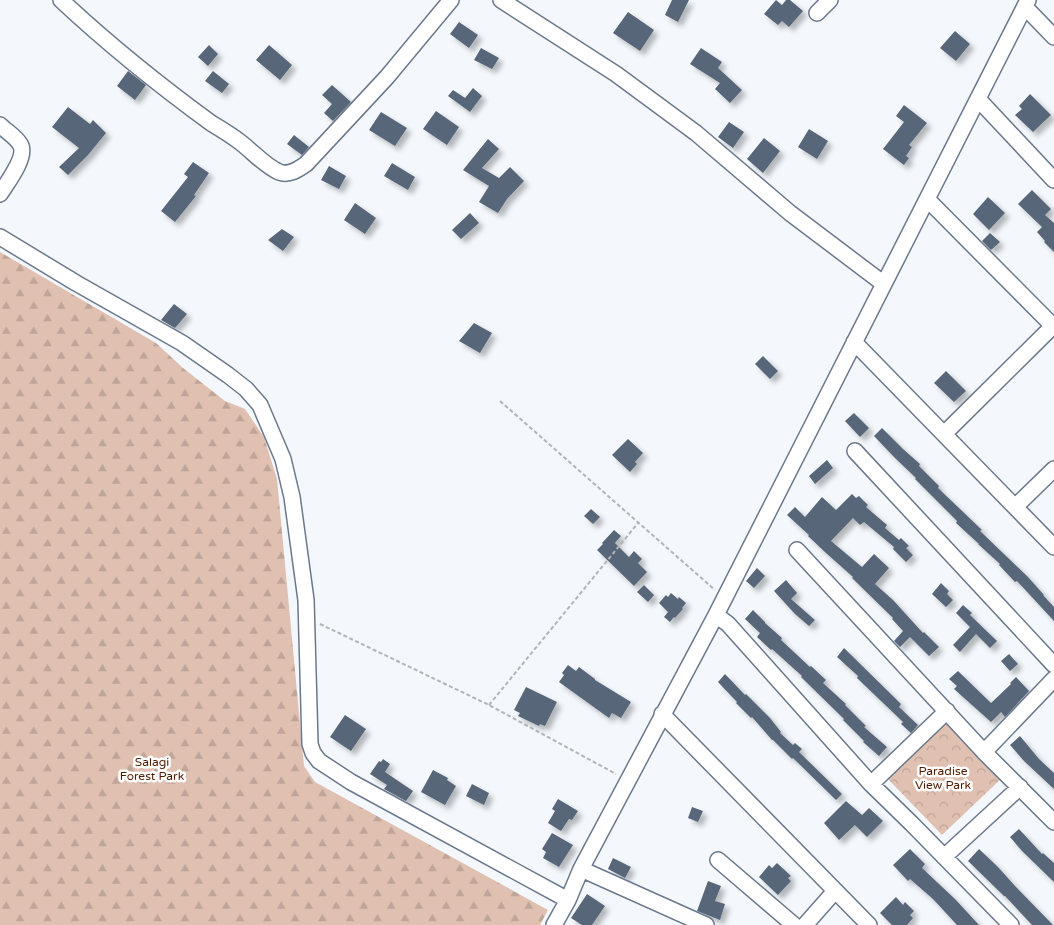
<svg xmlns="http://www.w3.org/2000/svg" width="1054" height="925" viewBox="0 0 1054 925" font-family="'Varela Round',sans-serif">
	<style>
		.forest { fill: url(#forest-firs) }
		.park { fill: url(#park-crowns) }
		.building { fill: #586679; filter: url(#shadow) }
		.lines { fill: none; stroke-linecap: round; stroke-linejoin: round }
		.minor-casing { stroke: #6b798d; stroke-width: 18 }
		.path { stroke: #b0b4b9; stroke-width: 2; stroke-dasharray: 4 2.5; stroke-linecap: butt }
		.minor { stroke: #fff; stroke-width: 15 }
		.labels { text-anchor: middle; dominant-baseline: central; stroke-width: 5; stroke-linejoin: round; paint-order: stroke }
		.park-label { font-size: 12px; fill: #501c00; stroke: #fff }
	</style>
	<defs>
		<pattern id="forest-firs" width="22" height="20" patternUnits="userSpaceOnUse" patternTransform="scale(1.25)"><rect width="22" height="20" fill="#dfc0b1"/><path d="M5 1l3.5 6h-7zM16 11l3.5 6h-7z" fill="#bfa598"/></pattern>
		<pattern id="park-crowns" width="20" height="18" patternUnits="userSpaceOnUse" patternTransform="scale(1.25)"><rect width="20" height="18" fill="#dfc0b1"/><path d="M2 6a3 3 0 1 1 6 0M12 15a3 3 0 1 1 6 0" fill="none" stroke="#bfa598"/></pattern>
		<filter id="shadow"><feDropShadow dx="4.5" dy="4.5" stdDeviation="2.5" flood-color="#0004"/></filter>
	</defs>
	<rect width="100%" height="100%" fill="#f4f8fc"/>
	<!-- forest -->
	<path class="forest" d="M0,252L156,343L183,368L225,401L245,409L264,437L277,479L304,766L315,782L548,910L540,925H0Z"/>
	<!-- park -->
	<path class="park" d="M948,717L1004,776L942,835L886,777Z"/>
	<!-- building -->
	<path class="building" d="M672,0H689L678,22L665,15Z
		M776,0L782,5L786,0H790L803,11L789,27L782,21L778,25L764,14Z
		M628,12L654,30L640,51L613,33Z
		M459,22L478,35L469,48L450,34Z
		M955,31L970,44L956,61L940,48Z
		M209,45L218,54L208,66L198,57Z
		M269,45L292,65L280,80L256,60Z
		M481,48L499,58L492,69L474,60Z
		M701,48L722,62L718,68L742,90L730,103L715,89L720,83L690,64Z
		M128,71L146,85L135,100L117,86Z
		M213,71L229,84L222,93L205,81Z
		M332,85L351,102L333,121L324,113L332,104L322,95Z
		M473,88L482,96L470,112L448,96L453,90L465,98Z
		M1030,94L1051,115L1033,132L1015,115L1022,109L1019,106Z
		M904,105L927,123L909,145L912,147L906,156L909,158L904,165L883,149L904,122L896,116Z
		M68,107L90,124L93,120L106,133L88,155L68,175L59,167L79,148L52,127Z
		M436,111L459,127L447,145L423,129Z
		M381,112L407,128L395,146L369,130Z
		M729,122L744,132L733,148L718,137Z
		M809,129L828,141L817,159L798,147Z
		M294,135L309,147L302,155L287,144Z
		M764,138L780,151L763,173L747,159Z
		M488,139L499,149L482,168L499,178L510,167L524,181L507,199L498,213L479,202L489,186L463,170Z
		M193,162L209,173L194,195L196,196L175,222L161,211L188,177L184,174Z
		M392,163L415,177L408,190L384,176Z
		M329,166L346,176L339,189L321,180Z
		M1032,190L1051,209L1045,215L1054,223V252L1044,242L1045,241L1037,232L1042,227L1018,204Z
		M988,197L1005,213L989,230L973,214Z
		M355,203L376,218L365,234L344,220Z
		M470,213L479,223L461,239L452,230Z
		M282,229L294,237L283,251L268,240Z
		M990,233L1000,242L991,250L982,241Z
		M174,304L187,314L175,328L161,320Z
		M474,323L492,333L480,353L459,341Z
		M763,356L778,371L770,379L755,364Z
		M946,371L966,391L954,402L934,383Z
		M854,413L869,428L860,437L845,421Z
		M882,428L903,449L920,464L919,466L939,486L938,488L982,530L980,531L1028,577L1044,595H1043L1054,607V621L1017,581L1015,582L999,565L1000,564L978,544H979L956,523L957,521L915,479L916,478L895,458L874,436Z
		M628,439L643,453L635,462L637,464L630,472L612,455Z
		M827,460L833,468L815,484L809,476Z
		M852,494L856,498L859,496L868,505L866,507L887,525L885,528L899,540L901,538L909,546L906,548L913,555L906,562L893,549L894,547L864,522L860,525L853,518L831,541L862,567L874,554L889,568L875,584L893,600L923,633L924,632L939,647L929,656L910,637L900,647L894,641L903,631L892,619L893,618L852,578L853,577L826,553L808,536L809,535L787,515L795,507L805,517L822,497L836,510Z
		M591,509L600,517L593,524L584,516Z
		M614,530L621,536L615,543L629,557L634,551L642,559L638,563L647,572L634,586L597,550L603,544L602,543Z
		M757,568L765,576L754,588L746,581Z
		M786,580L797,593L791,599L815,620L809,626L795,614L774,591Z
		M941,583L949,591L947,594L953,600L946,607L932,594Z
		M644,585L654,595L648,602L637,592Z
		M671,593L678,599L679,597L686,603L682,608L683,609L675,618L674,617L670,622L664,617L668,612L659,603L666,595L668,597Z
		M963,605L972,613L970,615L997,641L990,648L976,634L960,652L953,645L970,627L956,613Z
		M753,610L765,622V623L782,638L781,640L810,667L811,666L826,680L823,683L846,704L845,705L866,726L864,727L887,747L879,756L863,742L864,741L843,720L844,719L801,677L802,676L772,649L771,650L757,637L760,633L745,619Z
		M844,648L901,704L899,707L918,725L911,733L901,724L903,722L857,678L858,676L837,657Z
		M1009,654L1018,664L1010,671L1001,661Z
		M568,665L576,671L579,667L595,679V680L631,702L621,718L612,713L609,718L559,682L564,675L562,673Z
		M958,671L991,703L1011,684L1010,683L1016,677L1029,691L1005,717L1001,712L991,722L954,689L957,686L949,679Z
		M725,674L745,695L746,694L770,718L781,732L780,733L793,745L795,743L802,749L799,752L842,794L836,800L793,758L792,759L773,740H772L752,717L751,718L736,703L737,702L718,682Z
		M526,687L557,702L545,726L540,724L539,726L518,716L520,713L514,710Z
		M345,715L366,729L351,751L330,737Z
		M1020,736L1039,759L1054,773V789L1024,761L1010,745Z
		M383,759L390,764L385,772L413,791L406,801L384,789L387,785L370,774L379,761L381,762Z
		M433,770L448,778L447,780L456,786L445,805L421,792Z
		M472,784L489,793L484,805L466,796Z
		M558,799L578,811L572,820L569,819L561,831L548,823L555,811L552,809Z
		M846,801L862,815L869,808L883,821L867,837L855,825L839,840L824,823Z
		M692,807L703,811L698,822L688,818Z
		M1019,829L1042,854L1043,853L1054,863V882L1022,851L1010,837Z
		M552,833L573,845L559,867L543,858L546,852L542,849Z
		M910,849L925,864L922,868L955,899L979,925H957L933,899L910,879L908,881L893,865Z
		M979,849L998,867L1015,886L1053,925H1032L1005,896H1004L968,861Z
		M613,858L631,867L625,878L608,869Z
		M777,863L791,876L788,878L791,881L778,895L759,877L769,865L772,868Z
		M708,881L721,886L715,901L725,904L720,920L697,911Z
		M587,894L605,906L592,925H582L571,918Z
		M896,897L903,905L905,902L914,911L910,915L913,918L907,925H892L880,913Z"/>
	<g class="lines">
		<defs>
			<path id="minor" d="M61,0C108,44 159,85 211,123C221,129 231,135 240,142C252,151 265,166 279,172C289,176 299,169 306,164L387,77L451,0
				M501,0L616,74L696,133L790,213L884,284
				M1025,7L1054,37
				M817,13L830,0
				M978,99L1054,180
				M0,125C6,131 16,137 20,144C28,156 7,183 0,194
				M927,199L1054,327
				M0,237L76,283L182,343L228,375L246,389L260,405L283,459L292,497L306,600L310,744L313,753L319,761L351,782L568,900
				M854,342L1054,547
				M944,434L1053,326
				M855,451L1054,665
				M1015,507L1054,469
				M797,550L984,752L1054,822
				M716,615L728,624L871,784L912,824L1011,925
				M662,714L869,925
				M984,752L1054,679
				M871,784L947,711
				M944,857L1020,787
				M718,860L794,925
				M581,869L706,925
				M554,925L568,900L581,869L716,615L1028,0
				M805,925L835,891"/>
		</defs>
		<!-- minor casing -->
		<use href="#minor" class="minor-casing"/>
		<!-- path -->
		<path class="path" d="M500,401L715,590
			M320,624L489,705L616,774
			M489,705L638,523"/>
		<!-- minor -->
		<use href="#minor" class="minor"/>
	</g>
	<g class="labels">
		<!-- park labels -->
		<g class="park-label">
			<text x="152" y="762">Salagi<tspan x="152" dy="14">Forest Park</tspan></text>
			<text x="943" y="771">Paradise<tspan x="943" dy="14">View Park</tspan></text>
		</g>
	</g>
</svg>
